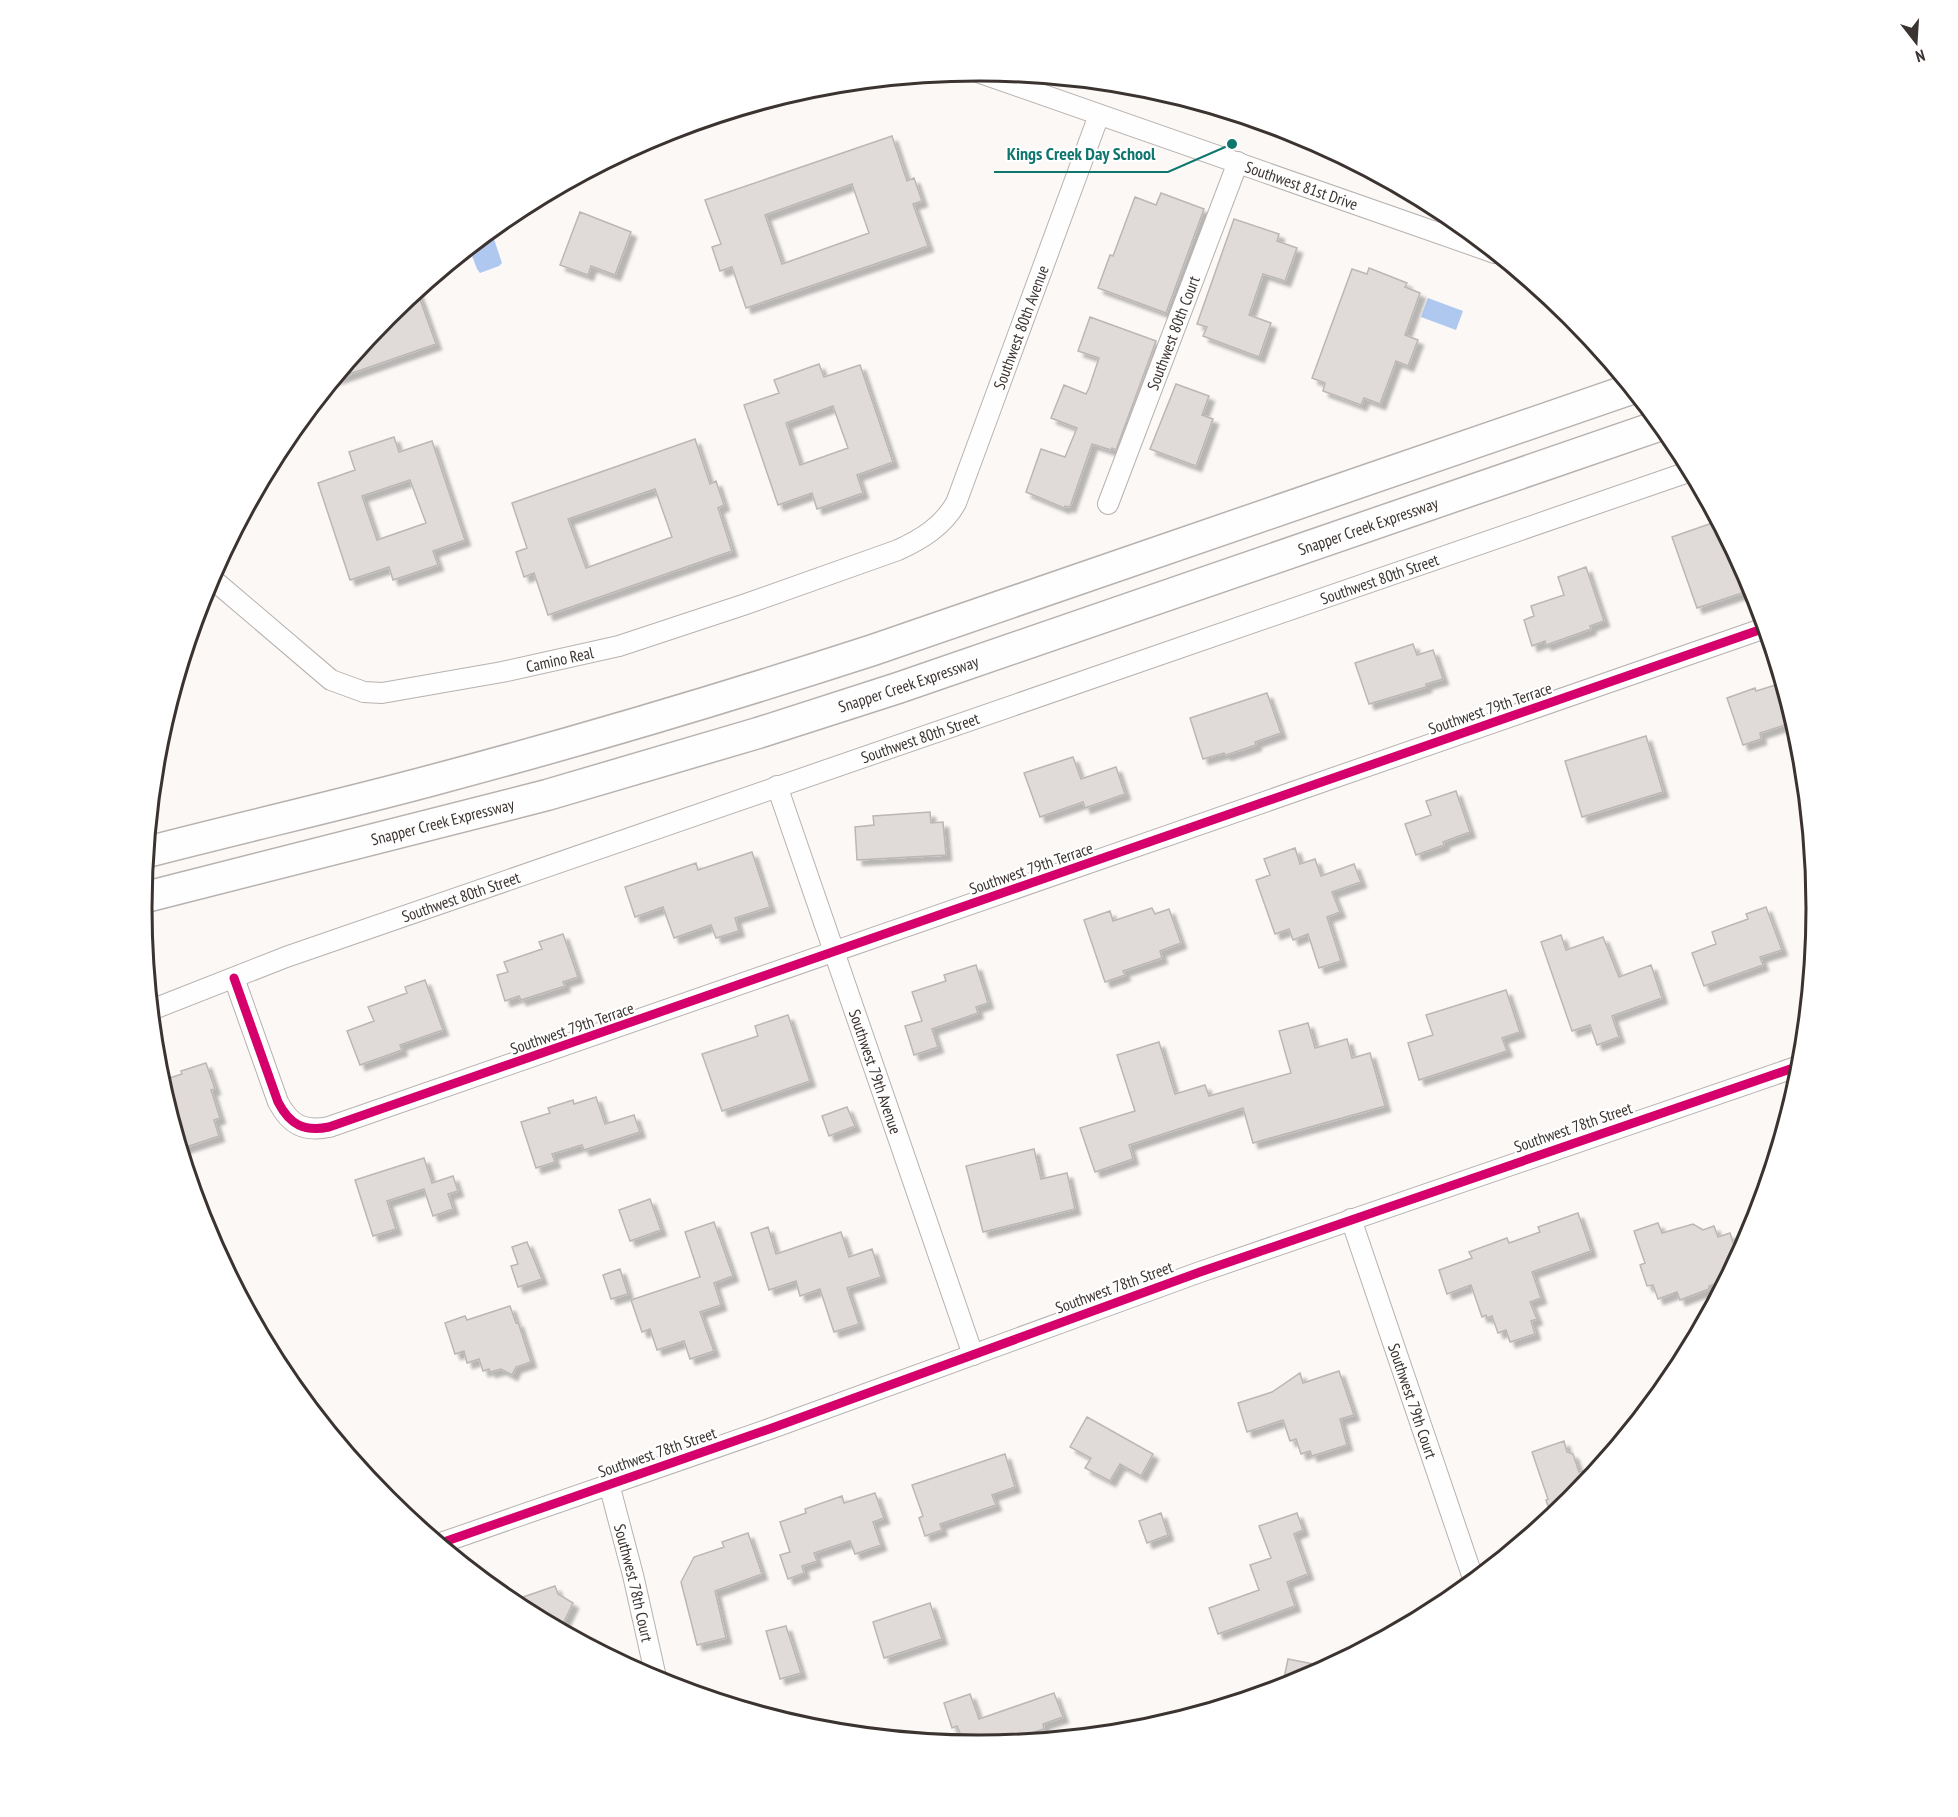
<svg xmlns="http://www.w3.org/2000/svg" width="1958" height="1817" viewBox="0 0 1958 1817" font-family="'PT Sans Narrow',sans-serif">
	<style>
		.water { fill: #afc8f0 }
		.building { fill: #e0dbd8; stroke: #bcb7b4; stroke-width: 1.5; fill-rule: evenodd; filter: url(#shadow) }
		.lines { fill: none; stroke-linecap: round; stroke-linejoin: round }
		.minor-casing { stroke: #b7b2af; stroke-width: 22 }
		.highway-casing { stroke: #b7b2af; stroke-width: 33 }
		.minor { stroke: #fefefe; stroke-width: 20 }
		.highway { stroke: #fefefe; stroke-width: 30 }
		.cycleway-casing { stroke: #fff; stroke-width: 13 }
		.cycleway { stroke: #d6006c; stroke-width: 9 }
		.labels { text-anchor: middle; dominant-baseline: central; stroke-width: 4.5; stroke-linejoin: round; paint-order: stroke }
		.street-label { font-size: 16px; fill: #3b332f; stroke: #fff }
		.rim { fill: none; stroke: #3b332f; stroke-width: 3 }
		.leader { fill: none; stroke: #0f766e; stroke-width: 2 }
		.callout-dot { fill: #0f766e; stroke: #fff; stroke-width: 2 }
		.callout-label { font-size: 18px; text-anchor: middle; font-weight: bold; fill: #0f766e; stroke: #fff; stroke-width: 4.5; stroke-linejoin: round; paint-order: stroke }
	</style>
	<defs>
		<filter id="shadow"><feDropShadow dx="5.5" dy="5.5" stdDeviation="1.5" flood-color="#0004"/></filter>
	</defs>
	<rect width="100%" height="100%" fill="#fbf8f6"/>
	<!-- water -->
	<path class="water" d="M491,230L502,263L499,266L480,273L477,269L469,248Z
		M1428,298L1463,311L1456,330L1421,317Z"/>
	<!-- building -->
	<path class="building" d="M892,136L907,181L914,178L922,201L913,204L928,246L746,308L732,267L720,271L712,247L721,244L705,200ZM852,184L869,233L782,264L765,215Z
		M1161,193L1204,209L1166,313L1098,288L1110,255L1113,256L1135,197L1156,205Z
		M580,212L631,232L615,275L591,266L588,275L560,265Z
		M1234,219L1279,234L1277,241L1297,248L1285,281L1263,274L1249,315L1271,323L1259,357L1203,336L1207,327L1197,324Z
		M1369,268L1407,283L1405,287L1420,293L1405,335L1418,340L1408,366L1396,361L1380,404L1364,398L1361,405L1323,391L1325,383L1312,378L1352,269L1367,274Z
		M417,291L436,344L335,379L374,331L394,324L390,313Z
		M1090,317L1156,341L1116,450L1112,448L1111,450L1092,444L1070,507L1065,506L1064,508L1026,492L1041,449L1065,457L1077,428L1051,418L1064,385L1086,394L1089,388L1099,358L1078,351Z
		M819,364L824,377L860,365L893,462L857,475L863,493L817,509L812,493L778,505L744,405L779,393L774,380ZM833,406L848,448L800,465L786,423Z
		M1176,384L1209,396L1202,415L1213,419L1196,466L1150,449Z
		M394,437L399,452L432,441L465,540L433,551L438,565L393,580L389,567L350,580L318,483L355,470L349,452ZM410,480L426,523L377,540L362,496Z
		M695,439L710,484L716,481L724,505L718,508L732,551L548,615L534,573L524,577L516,552L527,548L512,503ZM655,489L672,537L586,568L568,519Z
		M1718,521L1754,589L1697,608L1672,537Z
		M1586,567L1604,621L1590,626L1591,629L1546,645L1545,641L1532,646L1524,620L1534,616L1531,606L1564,595L1558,577Z
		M1413,644L1417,655L1433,650L1443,679L1426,684V687L1369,704L1355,663Z
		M1782,683L1794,722L1760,733L1761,739L1743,745L1727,698L1755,688L1756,691Z
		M1267,693L1281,733L1255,742L1256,745L1226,755L1224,753L1203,759L1190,718Z
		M1646,736L1663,792L1582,817L1565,761Z
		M1073,757L1081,779L1116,767L1125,794L1085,808L1083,802L1040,817L1024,773Z
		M1456,791L1470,832L1443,842L1444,845L1416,855L1405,824L1431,815L1426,801Z
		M930,812L931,823L943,822L946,855L857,860L855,827L874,825L873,816Z
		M1295,848L1300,864L1315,859L1321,876L1354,864L1361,882L1332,892L1340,912L1327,917L1341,961L1319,968L1308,934L1293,940L1289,929L1275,934L1256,880L1270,875L1264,859Z
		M752,852L770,907L735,918L739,931L716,938L711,925L674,938L663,907L635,917L625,887L696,863L698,870Z
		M1766,907L1782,950L1760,957L1763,965L1704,986L1692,953L1716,944L1712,932L1748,919L1746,914Z
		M1152,908L1155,914L1169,909L1181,943L1160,951L1162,958L1123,971L1125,975L1105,982L1084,920L1110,911L1113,921Z
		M563,934L578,977L563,982L565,986L521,1000L519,996L505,1001L497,975L508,972L504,962L542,949L539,942Z
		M1561,935L1566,950L1603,937L1619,977L1651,965L1662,998L1612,1016L1619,1037L1597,1045L1590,1025L1572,1031L1541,942Z
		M976,965L988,1003L976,1007L978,1013L932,1029L938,1047L914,1055L905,1026L922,1021L912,992L946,981L944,975Z
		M425,980L443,1030L400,1045L402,1050L360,1065L347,1031L374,1021L368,1007L407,993L405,987Z
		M1506,990L1520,1032L1502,1038L1507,1051L1419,1080L1408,1043L1433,1035L1426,1015Z
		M788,1015L810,1081L722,1111L702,1054L758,1036L755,1026Z
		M1308,1023L1315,1048L1347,1039L1352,1058L1370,1053L1385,1106L1253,1143L1243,1108L1129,1145L1133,1159L1095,1172L1080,1128L1135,1111L1117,1055L1159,1042L1175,1094L1205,1085L1209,1096L1291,1073L1279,1031Z
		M206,1063L215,1089L211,1090L220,1118L214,1120L219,1136L183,1148L173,1116L171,1117L160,1081L182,1074L181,1071Z
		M596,1097L605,1124L634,1115L640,1132L584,1150L582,1145L552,1154L555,1162L536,1168L521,1122L550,1113L548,1108L573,1100L574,1104Z
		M847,1107L855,1126L829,1136L822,1116Z
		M1034,1149L1041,1179L1067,1173L1075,1209L983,1232L966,1166Z
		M424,1158L432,1183L453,1176L458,1191L448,1194L453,1209L433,1216L424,1189L387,1201L396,1229L373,1236L355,1180Z
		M650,1199L661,1230L630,1241L619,1210Z
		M1578,1213L1591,1251L1532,1272L1541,1298L1530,1302L1537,1319L1531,1321L1535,1334L1510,1342L1506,1330L1498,1333L1492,1316L1487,1318L1486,1315L1482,1317L1471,1285L1447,1294L1439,1270L1472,1258L1469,1252L1507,1238L1509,1243L1540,1232L1538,1227Z
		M714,1222L733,1276L714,1283L721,1305L700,1312L714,1351L690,1359L684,1341L657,1350L650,1329L642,1332L631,1300L700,1277L685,1232Z
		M1658,1223L1662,1233L1693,1224L1703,1230L1714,1226L1718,1237L1730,1233L1738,1257L1726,1280L1709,1286V1289L1680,1300L1677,1292L1658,1299L1653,1285L1647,1286L1640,1265L1645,1263L1634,1231Z
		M768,1227L776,1254L841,1232L849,1257L872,1249L881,1277L847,1288L859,1324L834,1332L820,1289L800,1296L796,1281L769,1290L751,1233Z
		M527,1242L542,1279L518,1287L511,1266L518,1264L512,1247Z
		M620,1269L628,1294L611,1299L603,1275Z
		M510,1306L516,1323L518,1322L531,1362L516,1367L512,1375L501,1369L490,1372L489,1369L483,1371L479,1359L467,1363L464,1351L455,1354L445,1323L465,1316L467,1320Z
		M1339,1371L1354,1415L1340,1419L1347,1445L1312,1456L1310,1451L1301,1454L1296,1439L1290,1441L1283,1420L1247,1432L1238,1403L1272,1392L1300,1373L1303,1383Z
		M1087,1417L1153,1454L1141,1476L1120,1464L1110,1481L1085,1468L1091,1458L1070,1447Z
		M1564,1441L1567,1452L1573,1454L1579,1472L1602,1464L1571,1501L1552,1517L1546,1500L1548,1499L1532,1452Z
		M1005,1454L1015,1487L992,1495L996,1505L940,1524L942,1530L925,1536L919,1518L923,1516L912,1485Z
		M875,1493L884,1518L873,1522L881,1545L855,1554L850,1541L814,1553L817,1561L802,1566L804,1573L788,1579L780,1555L790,1552L780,1522L806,1513L805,1509L842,1496L844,1503Z
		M1161,1513L1168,1535L1147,1543L1139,1521Z
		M1297,1513L1303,1530L1294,1534L1308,1574L1287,1582L1295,1606L1218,1634L1209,1608L1259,1590L1250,1565L1271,1558L1259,1526Z
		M748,1533L762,1574L715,1591L726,1638L697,1645L681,1582L694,1557L724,1547L722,1542Z
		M555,1586L558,1594L573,1603L560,1630L509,1602Z
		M930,1603L942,1639L884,1658L873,1622Z
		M786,1626L801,1673L780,1679L766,1631Z
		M1288,1659L1329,1667L1299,1683L1282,1688Z
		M1054,1693L1063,1717L1043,1724L1044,1729L1019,1737L1020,1740L1010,1743L979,1746L965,1745L957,1726L952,1728L944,1703L970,1694L979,1719Z"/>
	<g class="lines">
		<defs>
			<g id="minor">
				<path id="s1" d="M975,71L1495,253"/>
				<path id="s2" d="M1108,504L1238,162"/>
				<path id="s3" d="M210,577L331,680L364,692L382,693L502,672L619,646L746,604L898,550C922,539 943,526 956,503L1099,115"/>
				<path id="s4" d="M777,786L973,1355"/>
				<path d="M234,978L278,1102C290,1125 304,1132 329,1127L1765,628"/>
				<path id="s5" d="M151,1010L286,957L1691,471"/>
				<path id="s6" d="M1351,1219L1474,1581"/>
				<path id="s7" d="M609,1484L633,1575L657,1682"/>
				<path d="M438,1544L772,1428L1200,1272L1802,1065"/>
			</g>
			<g id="highway">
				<path d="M147,852C243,827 341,805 437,779C584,740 728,697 873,650L1631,389"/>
				<path id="s8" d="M142,898L547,795L758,733L898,688L1661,425"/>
			</g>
		</defs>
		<!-- minor casing -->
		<use href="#minor" class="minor-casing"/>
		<!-- highway casing -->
		<use href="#highway" class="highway-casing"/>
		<!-- minor -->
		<use href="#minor" class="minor"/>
		<!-- highway -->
		<use href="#highway" class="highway"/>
		<defs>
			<path id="cycleway" d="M234,978L278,1102C290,1125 304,1132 329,1127L1765,628
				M438,1544L772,1428L1200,1272L1802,1065"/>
		</defs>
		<!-- cycleway casing -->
		<use href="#cycleway" class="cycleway-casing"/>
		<!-- cycleway -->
		<use href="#cycleway" class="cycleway"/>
	</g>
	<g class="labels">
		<!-- street labels -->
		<g class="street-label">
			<text stroke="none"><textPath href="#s1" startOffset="346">Southwest 81st Drive</textPath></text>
			<text stroke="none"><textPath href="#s3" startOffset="1012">Southwest 80th Avenue</textPath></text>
			<text stroke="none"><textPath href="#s2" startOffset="183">Southwest 80th Court</textPath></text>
			<text stroke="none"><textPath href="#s8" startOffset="1282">Snapper Creek Expressway</textPath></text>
			<text stroke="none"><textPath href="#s5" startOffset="1302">Southwest 80th Street</textPath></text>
			<text stroke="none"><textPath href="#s3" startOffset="393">Camino Real</textPath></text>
			<text stroke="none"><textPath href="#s8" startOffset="796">Snapper Creek Expressway</textPath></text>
			<text transform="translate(1490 708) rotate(-19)">Southwest 79th Terrace</text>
			<text stroke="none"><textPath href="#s5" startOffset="816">Southwest 80th Street</textPath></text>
			<text stroke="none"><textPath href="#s8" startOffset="310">Snapper Creek Expressway</textPath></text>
			<text transform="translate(1031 868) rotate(-19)">Southwest 79th Terrace</text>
			<text stroke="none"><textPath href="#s5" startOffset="330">Southwest 80th Street</textPath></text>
			<text transform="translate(572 1028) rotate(-19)">Southwest 79th Terrace</text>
			<text stroke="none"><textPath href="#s4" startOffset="302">Southwest 79th Avenue</textPath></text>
			<text transform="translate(1573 1127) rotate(-19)">Southwest 78th Street</text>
			<text transform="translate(1114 1287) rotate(-20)">Southwest 78th Street</text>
			<text stroke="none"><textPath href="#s6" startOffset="192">Southwest 79th Court</textPath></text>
			<text transform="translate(657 1452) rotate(-19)">Southwest 78th Street</text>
			<text stroke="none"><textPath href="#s7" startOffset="102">Southwest 78th Court</textPath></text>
		</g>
	</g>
	<!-- crop -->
	<path d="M0 0H1958V1817H0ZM152 908a827 827 0 1 1 1654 0a827 827 0 1 1-1654 0Z" fill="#fff" fill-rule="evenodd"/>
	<path class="rim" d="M152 908a827 827 0 1 1 1654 0a827 827 0 1 1-1654 0Z"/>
	<!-- callouts -->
	<path class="leader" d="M1232 144L1168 172H994"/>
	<circle class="callout-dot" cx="1232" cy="144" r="6"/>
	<g class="callout-label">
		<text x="1081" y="160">Kings Creek Day School</text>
	</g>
	<!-- north arrow -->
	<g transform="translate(1916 42) rotate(163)" stroke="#ffffff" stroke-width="4.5" paint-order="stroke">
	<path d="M0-4.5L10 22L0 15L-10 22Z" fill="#3b332f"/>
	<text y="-9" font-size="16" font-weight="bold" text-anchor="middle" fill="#3b332f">N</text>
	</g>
</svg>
